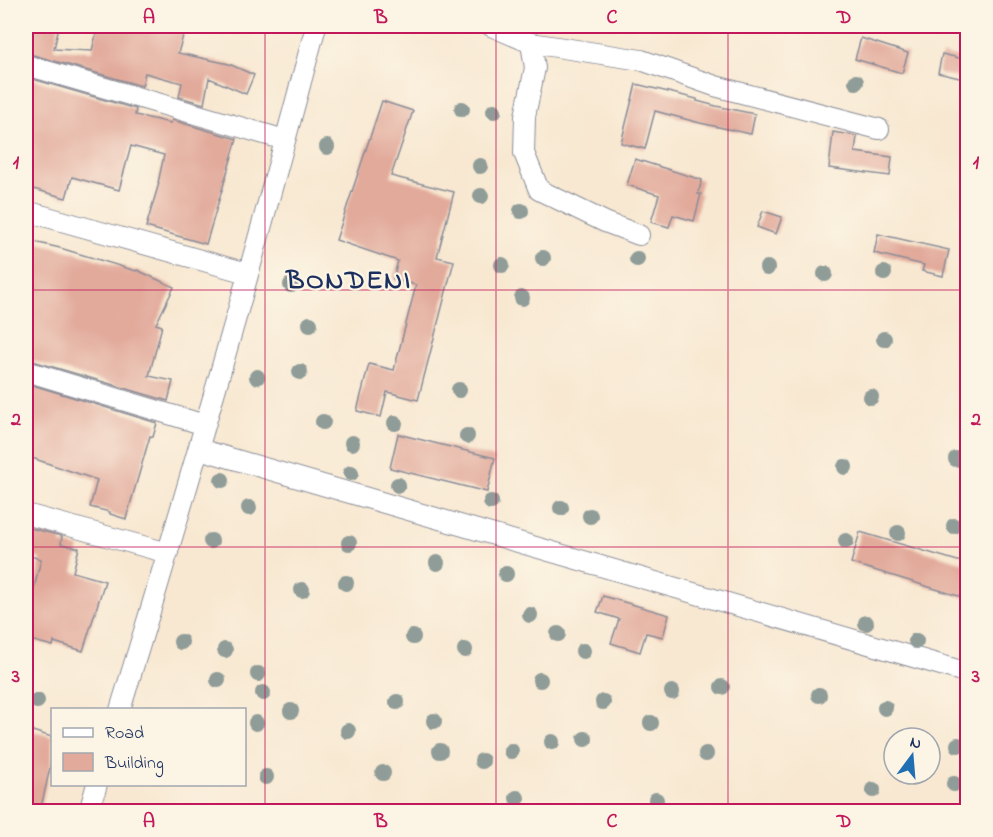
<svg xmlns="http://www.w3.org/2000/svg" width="993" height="837" viewBox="0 0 993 837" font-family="'Indie Flower',sans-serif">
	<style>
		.building { fill: #e2aa9b }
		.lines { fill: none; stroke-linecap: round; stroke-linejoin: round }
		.street-casing { stroke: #8a8c98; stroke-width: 22 }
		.street { stroke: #fff; stroke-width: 20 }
		.tree { fill: #8f9c98 }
		.grid { fill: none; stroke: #c2185b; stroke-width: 1.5; stroke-opacity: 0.55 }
		.labels { text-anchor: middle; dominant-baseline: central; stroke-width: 4.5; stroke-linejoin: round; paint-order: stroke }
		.district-label { font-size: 27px; font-weight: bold; letter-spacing: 1.5px; fill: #1b2f5e; stroke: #fcf5e5 }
		.neatline { fill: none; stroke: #c2185b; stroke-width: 2 }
		.grid-label { font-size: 20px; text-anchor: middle; font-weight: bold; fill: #c2185b }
	</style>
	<rect width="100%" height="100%" fill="#fcf5e5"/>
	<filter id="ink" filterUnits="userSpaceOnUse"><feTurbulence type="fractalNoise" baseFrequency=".0167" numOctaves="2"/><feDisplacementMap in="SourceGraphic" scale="12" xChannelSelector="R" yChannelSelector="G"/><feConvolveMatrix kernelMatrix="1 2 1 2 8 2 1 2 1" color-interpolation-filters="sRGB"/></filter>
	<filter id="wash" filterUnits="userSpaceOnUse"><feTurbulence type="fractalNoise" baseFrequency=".008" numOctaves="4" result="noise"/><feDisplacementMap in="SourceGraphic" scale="24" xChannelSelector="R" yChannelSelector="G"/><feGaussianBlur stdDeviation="1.35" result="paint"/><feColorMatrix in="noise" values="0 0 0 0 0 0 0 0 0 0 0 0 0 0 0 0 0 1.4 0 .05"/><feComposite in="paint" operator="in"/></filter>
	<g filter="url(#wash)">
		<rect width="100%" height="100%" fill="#f8e8d1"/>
		<g id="blocks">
			<!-- building -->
			<path class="building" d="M26,26H59L54,49L92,51L98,26H186L178,53L229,64L254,75L246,94L209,78L204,104L179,97L182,83L145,73L142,86L26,53Z
				M861,38L908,53L902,73L855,59Z
				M942,54L968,60V80L938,73Z
				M26,77L136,109L135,115L171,123L172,120L237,139L206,244L146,227L159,183H158L164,155L131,146L119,190L72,177L66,198L26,187Z
				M636,84L697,99V101L716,106L755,114L751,134L700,123L655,111L645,149L621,143Z
				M382,101L413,111L391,176L454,192L437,257L454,261L418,400L387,392L381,417L357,411L369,364L394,370L416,285L393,279L398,261L336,240Z
				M833,132L857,136L855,152L892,157L890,176L829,168Z
				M635,159L702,180L698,194H701L694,221L673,215L669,227L651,222L659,195L627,185Z
				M763,211L782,217L776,234L757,227Z
				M878,234L949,250L943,276L922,271L924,265L874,253Z
				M26,240L60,248L136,271L137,270L174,287L156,324L162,326L149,376L173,381L168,401L26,359Z
				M26,383L157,423L153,437L150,436L126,519L110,514V512L90,507L97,480L26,456L32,432L26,431Z
				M398,434L495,458L487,492L390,468Z
				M26,527L62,536L61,544L79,548L73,572L105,581L83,651L54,642L53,646L26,639V612L28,601H31L41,559L26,555Z
				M860,532L968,564V599L851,563Z
				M603,596L669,615L663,637L646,633L640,652L611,643L619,619L597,612Z
				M26,729L52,737V759L40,812H26Z"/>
		</g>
	</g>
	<g filter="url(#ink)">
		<use href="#blocks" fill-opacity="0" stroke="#8a8c98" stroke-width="1.5"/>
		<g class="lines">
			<defs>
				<path id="street" d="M491,26L531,43L535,68L525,116L524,153L539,190L605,222L639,235
					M531,43L641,60L715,86L879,129
					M26,65L285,140
					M26,211L247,273
					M26,371L205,425
					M199,449L968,673
					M26,514L168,553
					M120,710C190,483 255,255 316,26
					M89,812L97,784"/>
			</defs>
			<!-- street casing -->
			<use href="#street" class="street-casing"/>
			<!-- street -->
			<use href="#street" class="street"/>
		</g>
		<!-- trees -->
		<g class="tree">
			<circle cx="856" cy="82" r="8"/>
			<circle cx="462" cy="109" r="8"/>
			<circle cx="494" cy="111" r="8"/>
			<circle cx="327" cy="147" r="8"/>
			<circle cx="480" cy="166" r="8"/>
			<circle cx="481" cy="196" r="8"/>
			<circle cx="521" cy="211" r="8"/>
			<circle cx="543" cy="258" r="8"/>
			<circle cx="637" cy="259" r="8"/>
			<circle cx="502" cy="265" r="8"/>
			<circle cx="767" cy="268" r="8"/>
			<circle cx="884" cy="273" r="8"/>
			<circle cx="825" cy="274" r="8"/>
			<circle cx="291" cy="285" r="8"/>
			<circle cx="522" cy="298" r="8"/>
			<circle cx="310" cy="324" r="8"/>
			<circle cx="884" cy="339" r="8"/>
			<circle cx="300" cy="372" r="8"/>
			<circle cx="257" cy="377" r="8"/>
			<circle cx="459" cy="390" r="8"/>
			<circle cx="871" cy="397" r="8"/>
			<circle cx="323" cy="422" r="8"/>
			<circle cx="395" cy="423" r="8"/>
			<circle cx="467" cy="436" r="8"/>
			<circle cx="352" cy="443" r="8"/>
			<circle cx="956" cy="459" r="8"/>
			<circle cx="845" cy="467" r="8"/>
			<circle cx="351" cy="473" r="8"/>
			<circle cx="222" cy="480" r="8"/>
			<circle cx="398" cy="485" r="8"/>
			<circle cx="491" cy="502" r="8"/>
			<circle cx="249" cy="508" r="8"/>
			<circle cx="561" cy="508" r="8"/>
			<circle cx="590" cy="516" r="8"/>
			<circle cx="954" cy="526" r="8"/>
			<circle cx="898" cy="533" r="8"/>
			<circle cx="211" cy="541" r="8"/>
			<circle cx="846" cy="541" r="8"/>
			<circle cx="349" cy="543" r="8"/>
			<circle cx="437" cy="563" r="8"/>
			<circle cx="506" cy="574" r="8"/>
			<circle cx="346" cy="583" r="8"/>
			<circle cx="302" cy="590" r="8"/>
			<circle cx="530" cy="615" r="8"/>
			<circle cx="866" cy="623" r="8"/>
			<circle cx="558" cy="634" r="8"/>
			<circle cx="413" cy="637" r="8"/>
			<circle cx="916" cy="641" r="8"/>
			<circle cx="181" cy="642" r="8"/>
			<circle cx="225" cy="650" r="8"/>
			<circle cx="465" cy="650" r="8"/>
			<circle cx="583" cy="651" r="8"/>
			<circle cx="258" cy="674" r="8"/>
			<circle cx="218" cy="680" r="8"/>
			<circle cx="540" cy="680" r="8"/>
			<circle cx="722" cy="687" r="8"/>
			<circle cx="672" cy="692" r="8"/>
			<circle cx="263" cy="693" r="8"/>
			<circle cx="819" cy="695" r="8"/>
			<circle cx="37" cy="701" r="8"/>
			<circle cx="397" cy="702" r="8"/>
			<circle cx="603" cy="702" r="8"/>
			<circle cx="885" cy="708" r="8"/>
			<circle cx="291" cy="711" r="8"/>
			<circle cx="434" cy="721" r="8"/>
			<circle cx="256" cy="723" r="8"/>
			<circle cx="651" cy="723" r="8"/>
			<circle cx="348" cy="731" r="8"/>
			<circle cx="585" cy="739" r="8"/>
			<circle cx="552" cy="742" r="8"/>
			<circle cx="958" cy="745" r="8"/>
			<circle cx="440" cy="751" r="8"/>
			<circle cx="511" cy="751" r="8"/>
			<circle cx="706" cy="754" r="8"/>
			<circle cx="482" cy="761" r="8"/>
			<circle cx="383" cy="773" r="8"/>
			<circle cx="266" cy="777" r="8"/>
			<circle cx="954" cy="784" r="8"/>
			<circle cx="873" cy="790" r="8"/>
			<circle cx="517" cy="798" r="8"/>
			<circle cx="656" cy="800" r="8"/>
		</g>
	</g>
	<!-- grid -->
	<path class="grid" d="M265,26V812M496,26V812M728,26V812M26,290H968M26,547H968"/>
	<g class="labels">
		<!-- district labels -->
		<g class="district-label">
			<text x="349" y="281">BONDENI</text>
		</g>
	</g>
	<!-- margin -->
	<rect width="993" height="837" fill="none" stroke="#fcf5e5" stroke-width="66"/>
	<!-- legend -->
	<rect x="51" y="708" width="195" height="78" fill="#fcf5e5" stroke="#a2a6af" stroke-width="1.5"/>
	<rect x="63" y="728" width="30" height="9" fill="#ffffff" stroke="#a2a6af" stroke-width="1.5"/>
	<text x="105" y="738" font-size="18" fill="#1b2f5e">Road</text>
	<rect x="63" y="753" width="30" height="18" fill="#e2aa9b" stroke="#a2a6af" stroke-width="1.5"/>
	<text x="105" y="768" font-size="18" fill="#1b2f5e">Building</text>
	<!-- north arrow -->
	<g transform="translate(912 756) rotate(16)"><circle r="28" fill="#fcf5e5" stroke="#a2a6af" stroke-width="1.5"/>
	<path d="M0-4.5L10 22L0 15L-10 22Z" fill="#1f6fb2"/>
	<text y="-9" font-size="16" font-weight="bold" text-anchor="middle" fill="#1b2f5e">N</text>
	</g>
	<rect x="33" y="33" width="927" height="771" class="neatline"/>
	<g class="grid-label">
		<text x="149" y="23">A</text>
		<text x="381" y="23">B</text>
		<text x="612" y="23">C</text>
		<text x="844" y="23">D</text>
		<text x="16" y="168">1</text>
		<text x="976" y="168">1</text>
		<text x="16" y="425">2</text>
		<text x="976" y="425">2</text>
		<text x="16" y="682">3</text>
		<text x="976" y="682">3</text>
		<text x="149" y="827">A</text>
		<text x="381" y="827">B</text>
		<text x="612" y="827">C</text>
		<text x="844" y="827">D</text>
	</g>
</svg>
